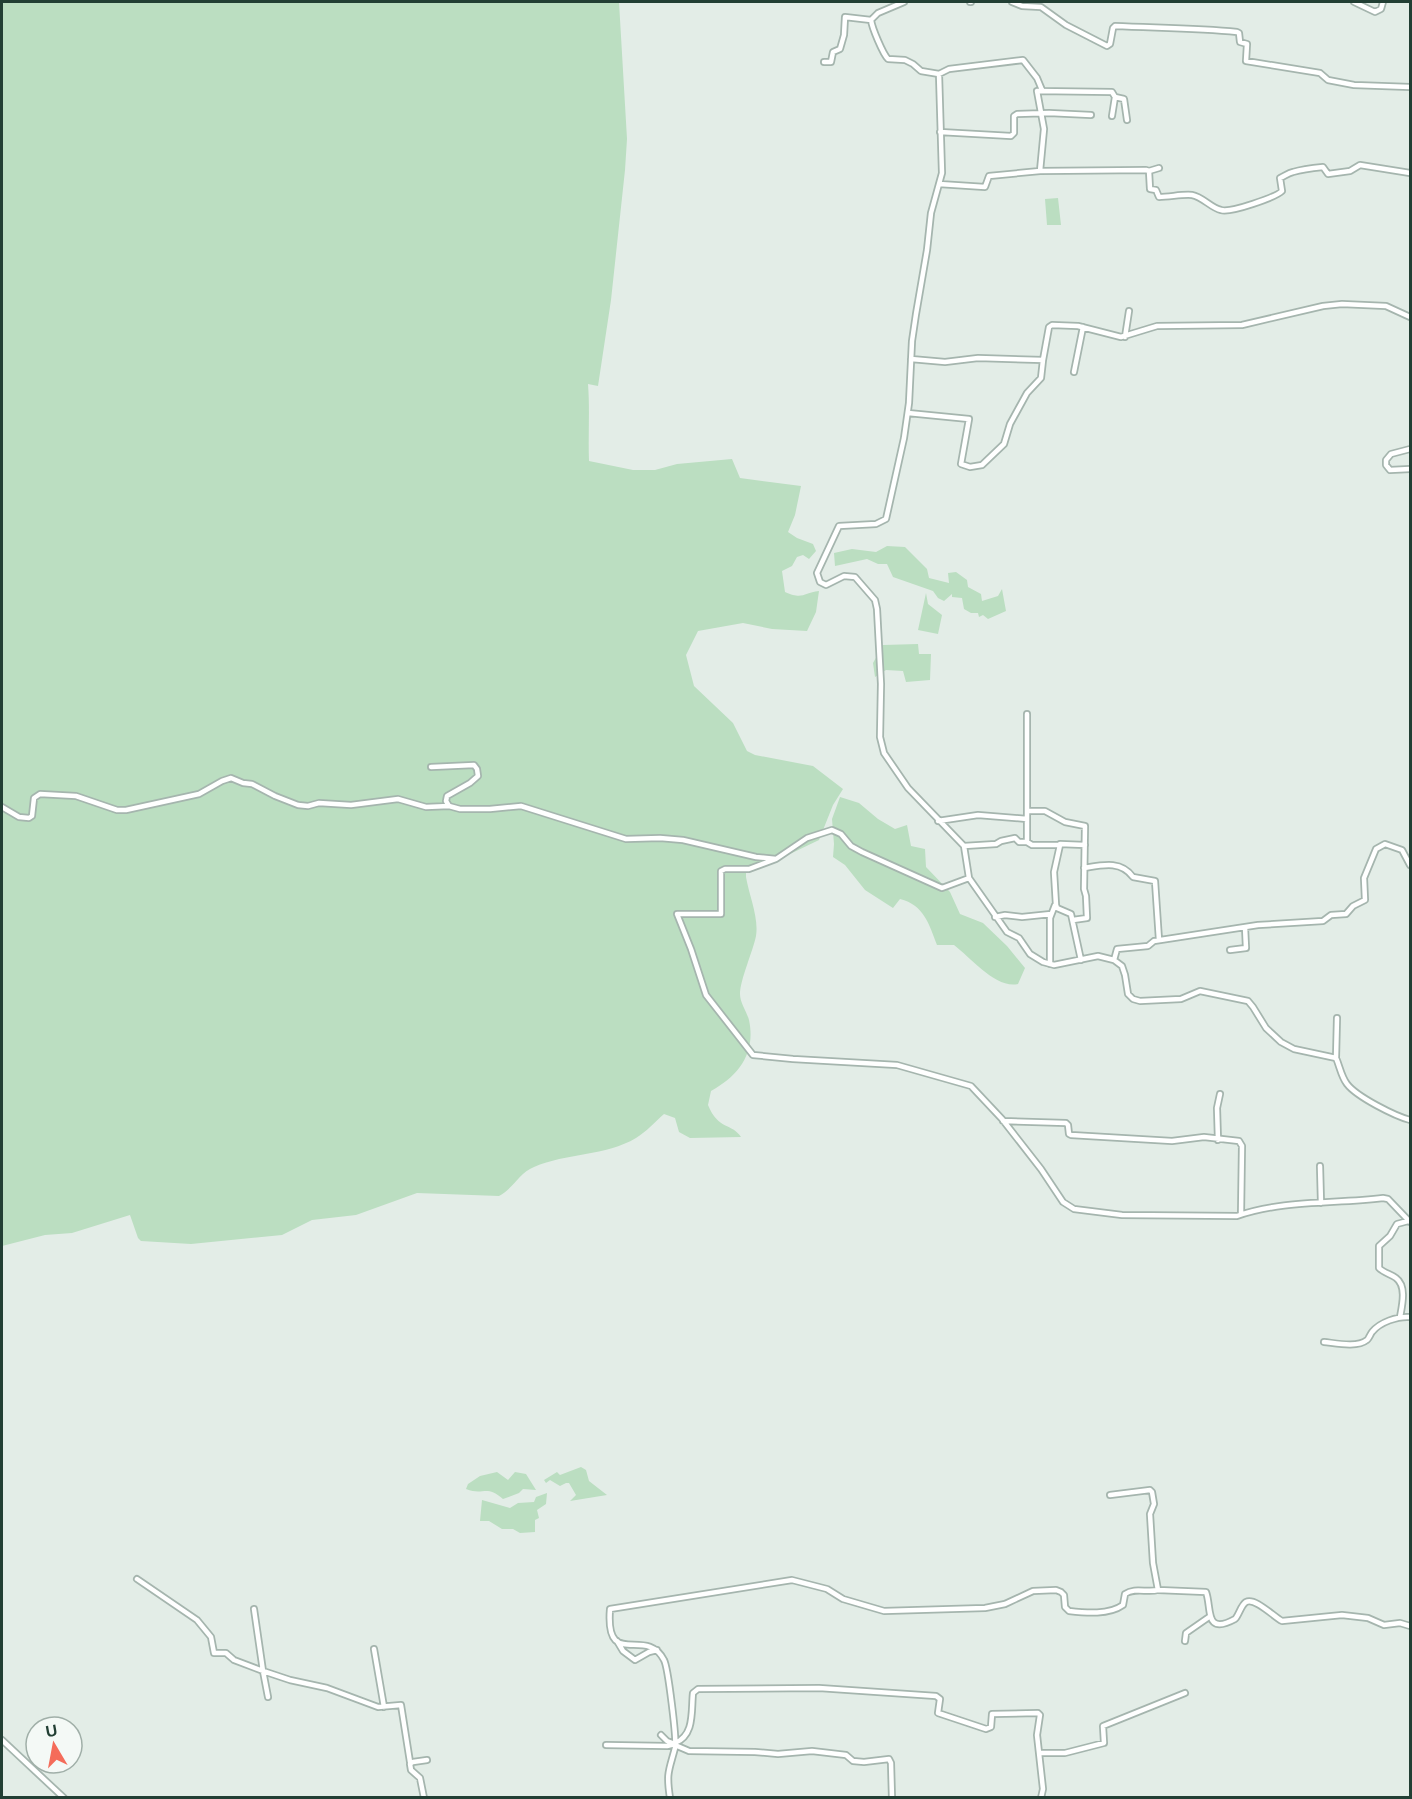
<svg xmlns="http://www.w3.org/2000/svg" width="1412" height="1799" viewBox="0 0 1412 1799" font-family="Arial,sans-serif">
	<style>
		.green { fill: #bbdec1 }
		.lines { fill: none; stroke-linecap: round; stroke-linejoin: round }
		.minor-casing { stroke: #a5b5ae; stroke-width: 8 }
		.minor { stroke: #fff; stroke-width: 4.5 }
	</style>
	<rect width="100%" height="100%" fill="#e3ede7"/>
	<!-- green -->
	<path class="green" d="M2,2H619L627,139L625,170L611,300L598,386L588,384C590,410 588,435 589,461L633,470H655L677,464L732,459L740,478L801,486L795,515L788,532L797,538L813,544L816,551L809,559L803,555L797,557L792,566L782,571L785,592C803,600 803,593 819,591L816,612L807,631L772,629L743,623L698,631L686,655L694,686L733,723L747,751L755,755L813,766L843,789L833,805L819,840L792,853L746,869V877C749,895 759,918 756,936C753,951 740,980 740,994C740,1003 747,1012 749,1020C756,1053 739,1076 711,1091L708,1105C718,1130 732,1123 741,1137L690,1138L679,1132L675,1118L664,1114C655,1122 646,1132 636,1138C606,1156 566,1153 534,1167C519,1173 513,1189 499,1196L417,1193L356,1215L312,1220L282,1235L191,1244L141,1241L138,1238L130,1215L72,1233L45,1235L2,1246Z
		M1058,198L1061,225H1047L1045,199Z
		M887,546L905,547L927,569L929,578L949,583L948,573L956,572L967,580L968,587L981,594L982,601L998,596L1002,589L1006,611L988,619L983,615L979,617L978,613H971L964,609L962,598L952,597V594L944,601L938,598L933,591L893,577L887,564H878L867,559L835,566L834,553L852,549L876,552Z
		M926,593L928,604L942,615L938,634L918,630Z
		M918,644L919,654H931L930,680L906,682L903,671L886,670L875,677L873,663L883,645Z
		M840,797L859,803L878,819L895,829L907,825L911,846L925,849L926,867L950,892L960,914L983,923L1007,946L1025,968L1018,984C996,989 971,958 954,945H937C929,924 924,905 900,899L893,908L865,890L845,865L833,857L834,844L832,819Z
		M581,1467L586,1470L589,1481L607,1495L570,1501L576,1495L569,1483H566L560,1486L550,1480L546,1483L544,1480L557,1472L560,1475Z
		M497,1472L508,1480L515,1472L526,1474L536,1490L523,1489L519,1493L503,1499C486,1484 484,1496 466,1489L468,1484L480,1476Z
		M547,1493L546,1504L537,1510L539,1518L535,1520V1532L520,1533L513,1529H502L489,1521H480L482,1500L510,1508L518,1503L534,1502L536,1497Z"/>
	<g class="lines">
		<defs>
			<path id="minor" d="M904,2L878,13L871,20C872,28 883,54 888,59L905,60L913,64L921,71L939,74L942,173L931,213L927,250L916,314L912,341L909,403L904,438L886,519L876,524L839,526L817,573L820,582L826,585L844,576L855,577L875,600L877,609L881,684L880,737L884,753L908,788L964,846L969,878
				M970,2H971
				M1012,2L1022,6L1041,7L1066,25L1107,46L1110,44L1113,28L1115,26C1156,28 1197,28 1237,32L1239,33L1240,42L1247,44L1246,61L1320,73L1328,80L1354,85L1410,87
				M1354,2L1375,12L1381,9L1383,2
				M824,62H831L833,52L840,49L844,35L845,17L871,20
				M939,74L949,69L1023,60L1037,78L1042,90
				M1112,116L1115,97
				M940,132L1011,136L1014,133V116L1017,114L1049,113L1091,115
				M1040,171L1044,129L1037,91L1112,92L1115,97L1124,99L1127,120
				M1149,171L1159,168
				M939,184L985,187L989,176L1040,171L1146,170L1149,171L1150,189L1156,190L1159,197C1170,197 1182,194 1192,195C1203,197 1211,208 1221,210C1231,213 1276,197 1282,191L1280,178C1285,176 1288,173 1293,172C1303,169 1313,168 1323,167L1328,174L1350,171L1360,165L1410,173
				M1125,337L1129,311
				M911,359L945,362L978,358L1043,360L1049,327L1052,325L1078,326L1121,337L1157,326L1242,325L1323,306L1342,304L1386,306L1410,317
				M1074,372L1083,327
				M908,413L969,419L961,464L970,467L982,465L1004,444L1010,424L1027,393L1041,378L1043,360
				M1410,449L1391,454L1386,460V465L1390,470L1410,469
				M1027,714V842L1032,845H1060L1054,872L1056,905L1057,908L1071,914L1081,960
				M431,767L474,765L477,769L478,776L470,783L447,796L446,801L449,806
				M2,807L19,817L29,818L32,816L34,798L40,794L76,796L117,810H126L199,794L222,781L231,778L243,783L252,784L275,796L298,805L308,806L319,803L351,805L398,799L426,807L449,806L460,809H490L521,806L626,839L660,838L683,840L756,857L776,859L807,838L832,830L841,834L851,846L862,852L942,888L969,878L1007,932L1019,938L1030,954L1043,962L1054,965L1098,956L1114,960L1122,966L1125,975L1128,994L1133,999L1140,1001L1181,999L1200,991L1248,1001L1253,1007L1266,1028L1281,1042L1294,1049L1336,1058C1340,1067 1341,1076 1347,1084C1357,1097 1395,1116 1410,1120
				M1027,811H1045L1065,822L1085,826L1084,889L1086,896L1087,918L1073,920
				M938,821L978,815L1027,819
				M1060,844L1085,845
				M964,846L996,844L1001,841L1015,838L1019,842H1027
				M776,859L749,869H725L721,871V914H677L691,949L706,995L753,1055L793,1059L897,1065L971,1086L1002,1119L1041,1169L1063,1202L1074,1209L1122,1215L1237,1216C1282,1200 1335,1204 1383,1198L1388,1199L1410,1222
				M1084,868C1102,865 1121,860 1133,877L1155,881L1159,940
				M995,917L1005,915L1022,917L1051,914
				M1230,950L1246,948L1245,927
				M1114,960L1117,949L1148,946L1154,941L1258,925L1323,921L1331,915L1346,914L1353,906L1365,900L1364,878L1376,849L1385,844L1402,850L1410,865
				M1050,964V918L1055,905
				M1336,1058L1337,1018
				M1003,1121L1066,1123L1068,1125L1069,1134L1071,1135L1172,1141L1204,1137L1239,1141L1242,1146L1241,1214
				M1218,1140L1217,1108L1220,1094
				M1320,1166L1321,1203
				M1400,1317C1402,1306 1407,1286 1396,1278C1391,1274 1384,1273 1379,1268V1246L1390,1236L1397,1224L1408,1221
				M1324,1342C1335,1343 1357,1348 1367,1340C1368,1340 1371,1333 1372,1332C1380,1322 1398,1316 1410,1317
				M137,1579L197,1620L211,1637L214,1653H226L234,1660L263,1671L254,1609
				M1158,1590L1206,1592C1212,1608 1204,1636 1235,1619C1239,1615 1241,1605 1246,1602C1255,1597 1274,1617 1282,1621L1342,1615L1368,1618L1384,1625L1400,1623L1410,1626
				M617,1641L623,1651L635,1660L649,1652L657,1650
				M1185,1641L1186,1633L1209,1617
				M374,1649L384,1707
				M268,1697L263,1671L290,1680L327,1688L378,1707L401,1705L410,1762
				M661,1735L667,1741L675,1744
				M2,1740L64,1798
				M675,1743C695,1735 691,1711 693,1693L698,1689L819,1688L936,1696L940,1699L938,1713L986,1729L991,1727L992,1714L1038,1713L1040,1715L1037,1735L1039,1753H1065L1104,1743L1103,1726L1185,1693
				M606,1745L667,1746L675,1744
				M675,1745L689,1751L755,1752L778,1754L812,1751L846,1755L853,1761L864,1762L889,1759L891,1763L892,1798
				M1039,1753L1043,1789L1041,1798
				M424,1798L420,1778L411,1770L410,1764L413,1762L427,1760
				M670,1798C666,1772 669,1771 675,1748C677,1740 668,1667 664,1660C646,1625 605,1671 610,1609L792,1580L827,1589L843,1599L884,1611L985,1608L1005,1604L1033,1591L1056,1590L1061,1592L1064,1595L1065,1607L1069,1611C1086,1613 1109,1615 1123,1605L1125,1594C1135,1587 1147,1593 1158,1590L1153,1563L1150,1514L1154,1504L1152,1492L1150,1490L1110,1495"/>
		</defs>
		<!-- minor casing -->
		<use href="#minor" class="minor-casing"/>
		<!-- minor -->
		<use href="#minor" class="minor"/>
	</g>
	<!-- border -->
	<rect width="1412" height="1799" fill="none" stroke="#223f34" stroke-width="6"/>
	<!-- north arrow -->
	<g transform="translate(54 1745) rotate(350)"><circle r="28" fill="#f4f9f6" stroke="#a0afa8" stroke-width="1.5"/>
	<path d="M0-4.5L10 22L0 15L-10 22Z" fill="#f46c5a"/>
	<text y="-9" font-size="16" font-weight="bold" text-anchor="middle" fill="#223f34">U</text>
	</g>
</svg>
